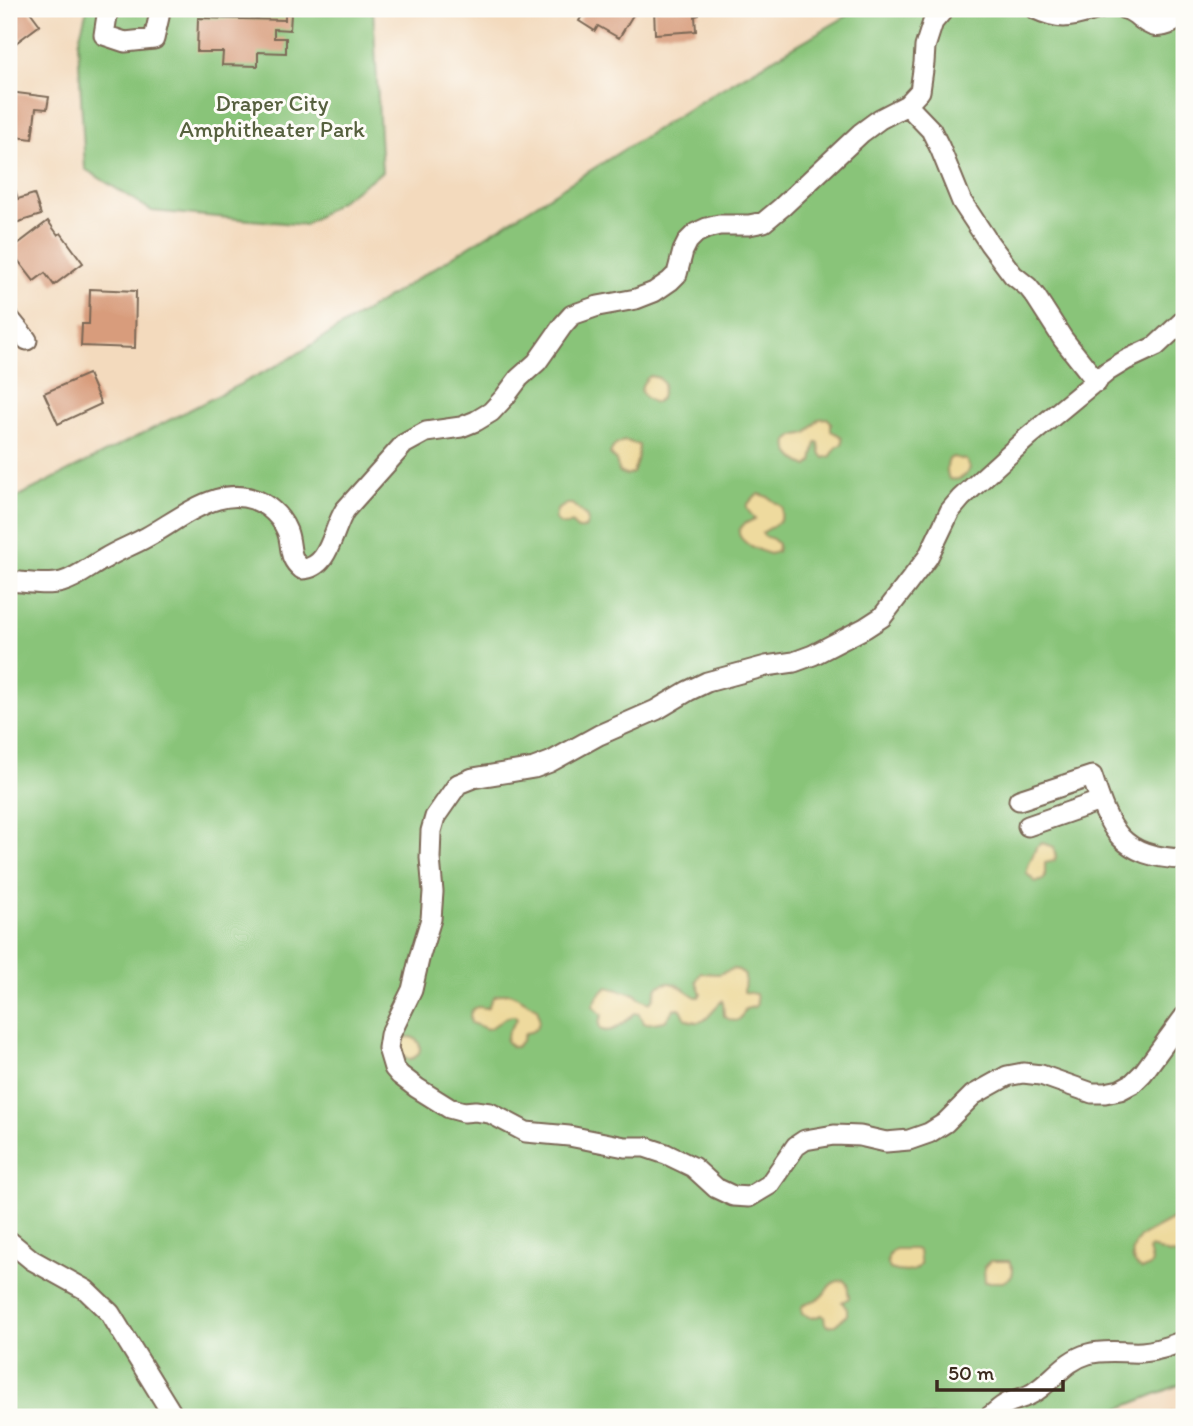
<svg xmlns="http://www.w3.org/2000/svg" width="1193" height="1426" viewBox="0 0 1193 1426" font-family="Itim,sans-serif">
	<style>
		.green { fill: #89c479; stroke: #62774c; stroke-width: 2 }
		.sand { fill: #eeda9e; stroke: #94825e; stroke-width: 2 }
		.building { fill: #d89c7c }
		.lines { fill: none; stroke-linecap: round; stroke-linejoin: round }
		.minor-casing { stroke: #7b6856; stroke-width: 23 }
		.minor { stroke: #fff; stroke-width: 19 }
		.labels { text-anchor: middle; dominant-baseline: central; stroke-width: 6; stroke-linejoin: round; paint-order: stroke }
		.park-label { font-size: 23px; fill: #56603e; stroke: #fdfcf7 }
	</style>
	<rect width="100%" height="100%" fill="#fdfcf7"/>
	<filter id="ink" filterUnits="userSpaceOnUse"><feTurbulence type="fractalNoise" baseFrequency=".0143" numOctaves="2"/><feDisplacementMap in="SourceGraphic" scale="14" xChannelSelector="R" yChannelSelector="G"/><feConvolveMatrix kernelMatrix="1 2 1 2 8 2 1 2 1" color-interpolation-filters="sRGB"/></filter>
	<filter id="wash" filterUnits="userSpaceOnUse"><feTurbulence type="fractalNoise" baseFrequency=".00686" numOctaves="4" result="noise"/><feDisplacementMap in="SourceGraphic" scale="28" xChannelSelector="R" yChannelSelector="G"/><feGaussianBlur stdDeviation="1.57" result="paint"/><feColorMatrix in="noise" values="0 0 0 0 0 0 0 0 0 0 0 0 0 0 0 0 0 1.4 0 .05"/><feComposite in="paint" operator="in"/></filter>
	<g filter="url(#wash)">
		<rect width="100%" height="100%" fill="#f3dabd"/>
		<!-- green -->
		<path class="green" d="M87,9H373L382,172L305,225L152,211L85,169L78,43Z
			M859,9H1184V1383L1098,1417H9V501L286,361L714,93Z"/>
		<!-- sand -->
		<path class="sand" d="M650,376L659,378L664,384L661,398L655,403C640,397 636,387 650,376Z
			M827,418L831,422V431C837,435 844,434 842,444L836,448L831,456L824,458L820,453L819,443L817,442L815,446L812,462L808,466C797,462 785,453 788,441L794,436L807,433L819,419Z
			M626,441L639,445L637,461L633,473L626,475L619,472L616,460L610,454C613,445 617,443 626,441Z
			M953,457L966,460L970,468C966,477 959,481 949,479C946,472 946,466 949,459Z
			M759,494L768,497L782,507C783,525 774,525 762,533L764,536L773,539L778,544L777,552L770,554C750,548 720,532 755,519L747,509V505L754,497Z
			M567,504H572L586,516L588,521L585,528C579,531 575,528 572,523C565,527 560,526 555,519L557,510Z
			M1042,843L1054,847L1056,857L1054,861L1045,863V878L1041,881L1036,882L1027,874C1026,863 1034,857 1036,847Z
			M733,969L739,970L745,976L744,992L756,994L757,1004L754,1007L745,1009C741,1022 735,1024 724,1016L723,1003L722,1001C709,1013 706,1029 686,1019L681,1009L678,1008L674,1009L665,1021C660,1022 648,1024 644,1023L639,1014L635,1013C625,1021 613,1036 600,1029L599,1023L602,1015L593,1006L598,996L607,987L635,994L639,998L649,1003L653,1000L657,987C674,977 680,988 696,997H699L701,993L696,981L701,973L719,974Z
			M507,993C514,993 529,1004 537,1008C541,1020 540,1032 525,1033L522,1041L516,1047H512L506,1041L508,1032L517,1019L515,1016C503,1015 498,1026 487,1029L471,1023C469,1016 470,1007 479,1007C482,1007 484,1008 487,1008C496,995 488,997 507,993Z
			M398 1048a11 11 0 1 1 22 0a11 11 0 1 1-22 0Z
			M1184,1213V1236L1182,1237L1184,1242V1253C1172,1257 1162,1252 1151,1247L1149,1250L1152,1261L1150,1266L1142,1270C1128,1261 1131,1249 1140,1237Z
			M896,1249H915L919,1251C919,1254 921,1262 920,1264C916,1275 898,1272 890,1269C886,1262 887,1252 896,1249Z
			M990,1261H1009L1013,1269L1012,1276L1003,1282H985L984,1267Z
			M843,1280L847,1284L849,1298L842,1302L847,1309V1315L835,1325L827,1326L825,1323L824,1317L822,1315L812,1318L802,1314C802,1312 801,1309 802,1307C805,1301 813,1302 818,1299C830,1292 824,1283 843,1280Z"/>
		<g id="blocks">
			<!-- building -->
			<path class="building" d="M9,9H28L40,25L9,48Z
				M586,9H634L636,10L619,38L598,26L595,31L579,21Z
				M654,9H699V15L695,16L696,31L655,34Z
				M285,14H291L290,30L274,29V38H286V53L258,52V66L222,65L223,52H197L198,18L285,20Z
				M9,92L49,97L47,109L36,108L32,139L9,136Z
				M9,171L18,199L34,194L41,215L9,225Z
				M48,221L58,235L61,233L83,263L54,285L45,273L34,281L10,250Z
				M90,289L136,291L135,348L81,346L82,324H89Z
				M88,374L101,404L58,424L44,393Z
				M1173,1411L1175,1415L1184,1412V1417H1161L1160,1415Z"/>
		</g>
	</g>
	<g filter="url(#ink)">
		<use href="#blocks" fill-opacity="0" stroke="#7b6856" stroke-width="2"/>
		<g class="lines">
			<defs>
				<path id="minor" d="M108,9L104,35L125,42L154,39L159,17V9
					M1035,9C1063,22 1071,17 1099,9
					M1125,9C1136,12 1140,20 1149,24C1161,31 1176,22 1184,13
					M907,105L931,130L940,148L962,202L989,243L1013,275L1028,287L1036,297L1063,339L1097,382
					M9,318L27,340
					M1184,320L1156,346L1126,360L1108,371L1028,437L961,498L950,511L928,557L882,617L865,628L813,655L794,662L766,666L707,682L688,691L656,710L599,735L550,762L534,768L473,778L458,784L435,817L431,831L430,858L433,892L431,919L420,955L412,990L390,1035L388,1048L394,1068L400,1075L417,1088L449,1108L464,1112L475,1111L490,1113L526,1132L569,1136L625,1147H645L666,1154L693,1167L716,1188L733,1196L749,1197L769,1185L796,1146L805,1140L834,1135L860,1136L886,1142L909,1140L929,1133L945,1123L973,1095L1007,1076L1023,1073L1041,1075L1092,1093H1105L1120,1090L1133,1083L1143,1073L1184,1017
					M9,581C25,582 46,586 62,582C77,578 91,566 104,559C118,550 133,545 147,537C182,518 227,477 268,507C276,513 283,521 287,531C293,547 287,557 302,569C330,568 332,530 345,510L404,444L426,432L461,427L476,421L491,412L504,398L519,378L537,362L563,325L572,315L598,306L636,299L654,292L670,281L677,274L683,251L688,241L696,233L707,228L719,225H749L764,222L782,207L861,133L880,119L907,105L920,91L924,63L925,47L933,22L944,9
					M1019,800L1092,776C1110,831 1120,857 1184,859
					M1028,826L1100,801
					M9,1241L32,1260L86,1290L110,1313L174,1417
					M989,1417C995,1413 1000,1407 1006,1404C1016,1399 1027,1398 1036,1391C1054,1379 1066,1360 1088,1354C1106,1349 1125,1353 1142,1352C1157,1351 1170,1346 1184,1341"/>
			</defs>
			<!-- minor casing -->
			<use href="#minor" class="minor-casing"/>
			<!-- minor -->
			<use href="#minor" class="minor"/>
		</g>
	</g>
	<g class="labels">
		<!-- park labels -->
		<g class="park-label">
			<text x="272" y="103">Draper City<tspan x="272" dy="26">Amphitheater Park</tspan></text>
		</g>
	</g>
	<!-- margin -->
	<rect width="1193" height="1426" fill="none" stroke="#fdfcf7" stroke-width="35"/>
	<!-- scale -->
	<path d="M937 1380v10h126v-10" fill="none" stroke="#3b2a1e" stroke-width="3.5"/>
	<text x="948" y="1380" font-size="21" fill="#3b2a1e" stroke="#fdfcf7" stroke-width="5" paint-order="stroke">50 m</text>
</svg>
